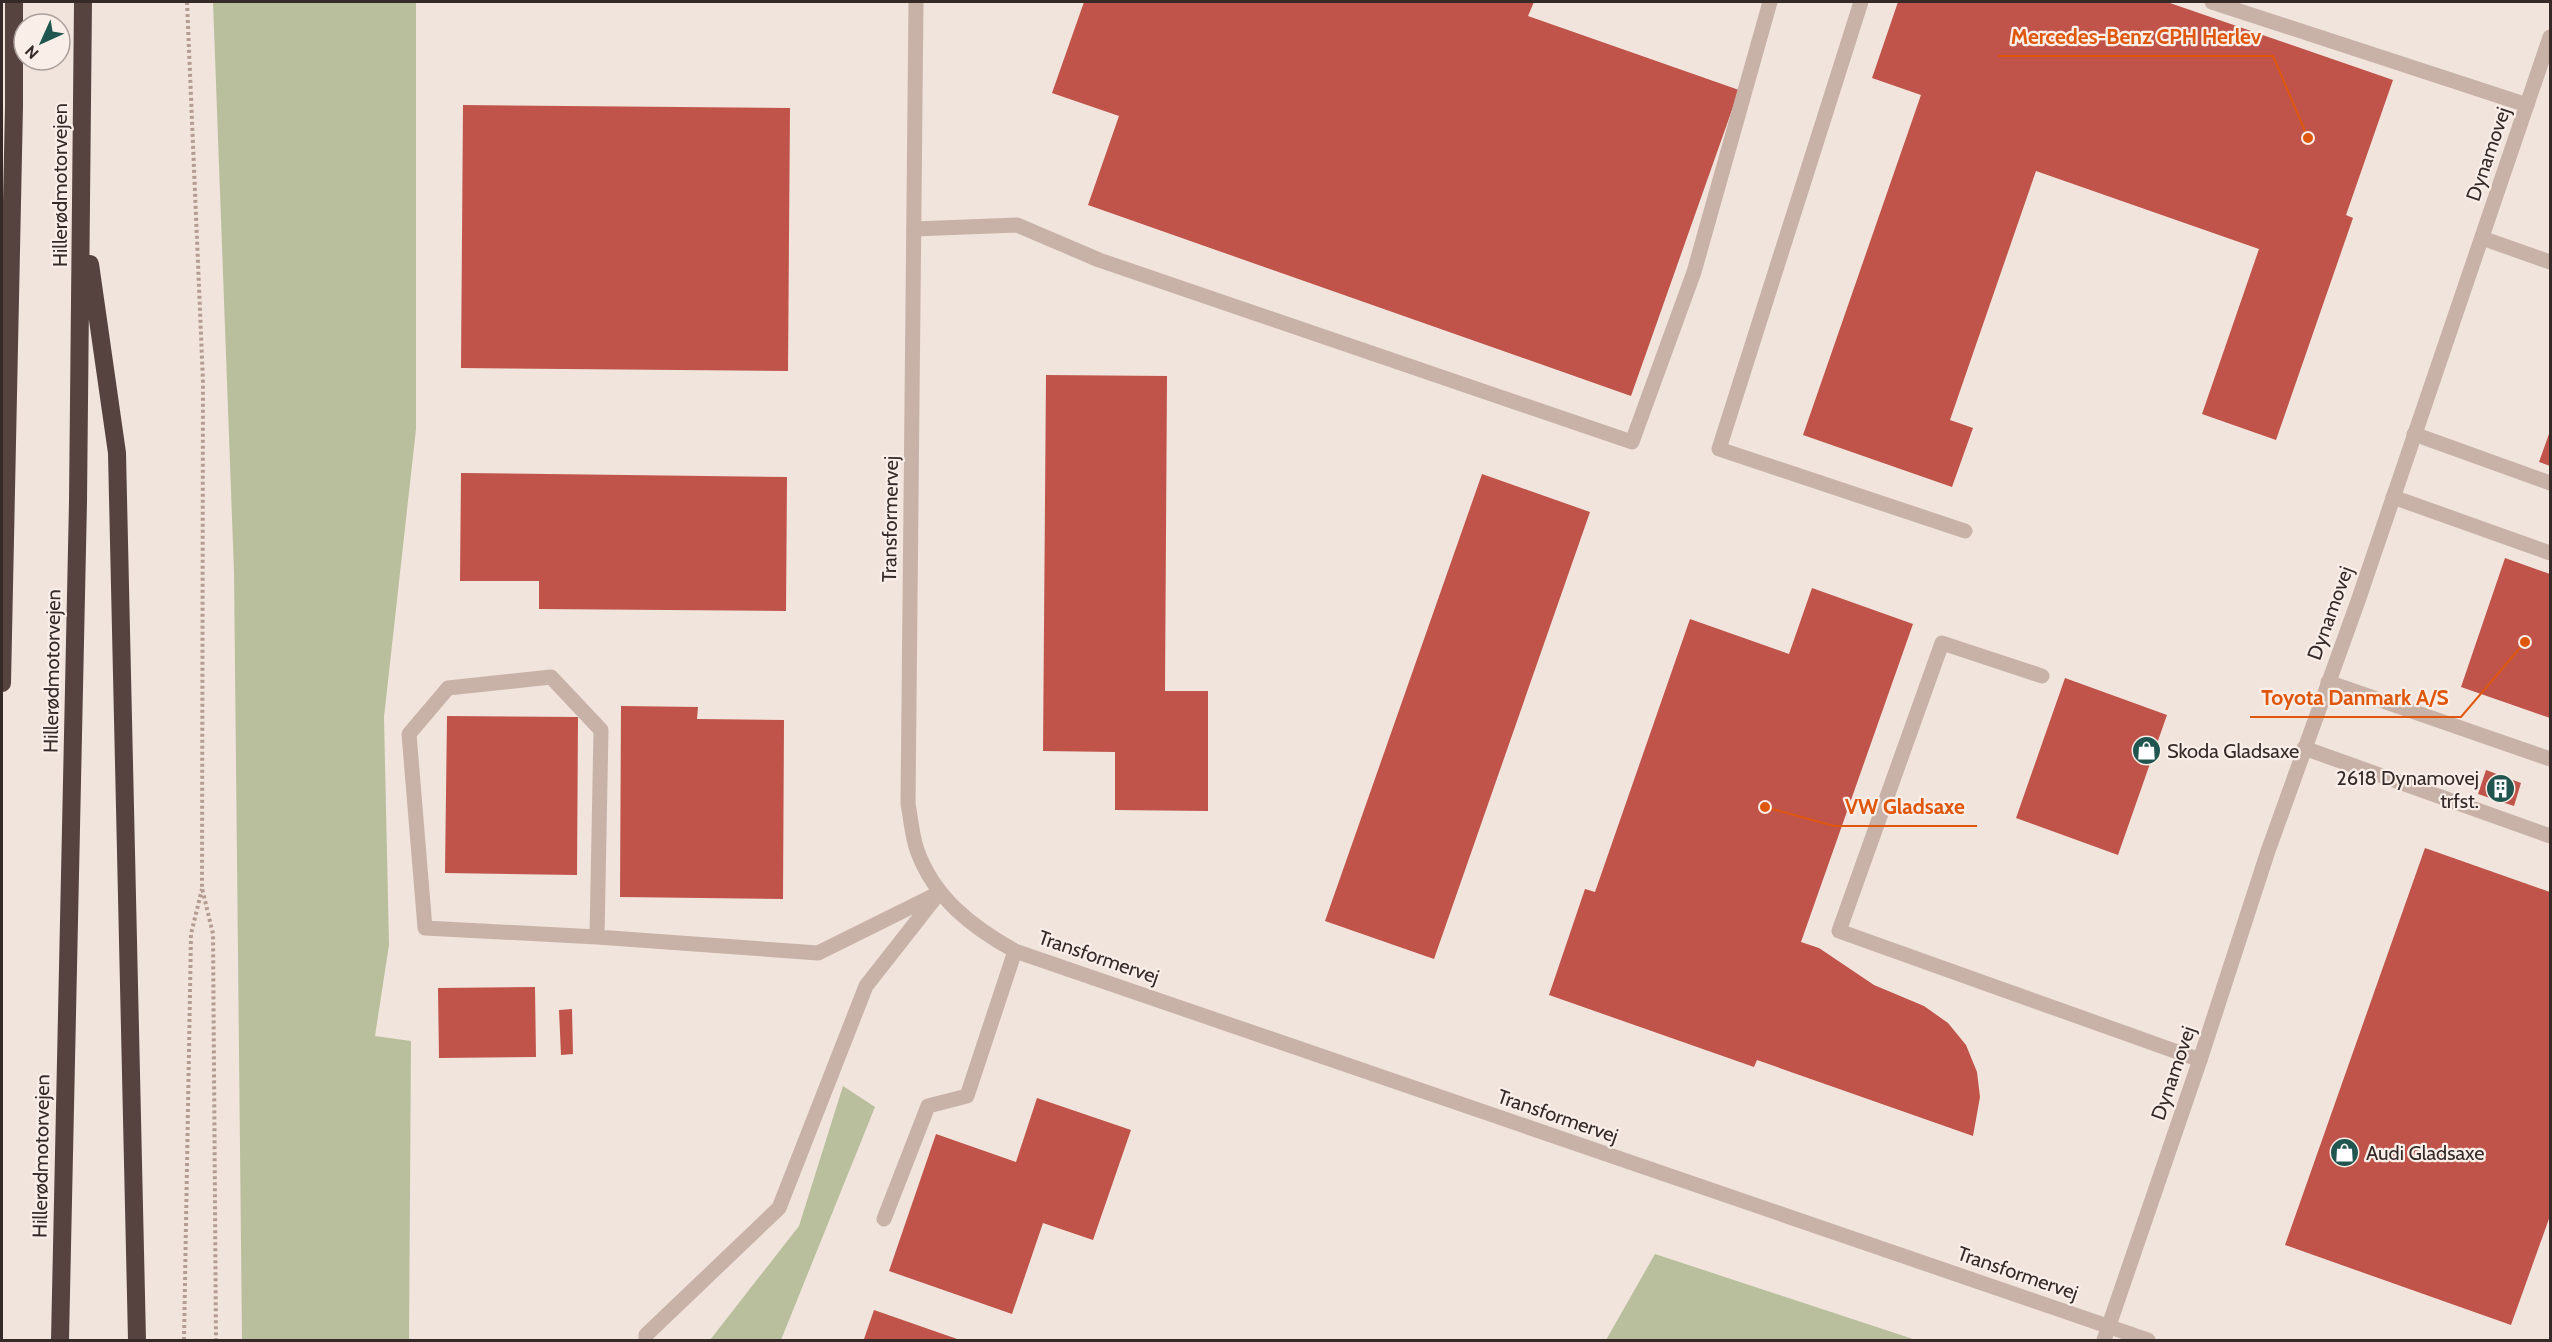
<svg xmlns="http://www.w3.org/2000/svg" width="2552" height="1342" viewBox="0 0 2552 1342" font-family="Cabin,sans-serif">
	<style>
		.green { fill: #b9bf9c }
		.building { fill: #c0544a }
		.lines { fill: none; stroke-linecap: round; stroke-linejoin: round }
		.path { stroke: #b49c93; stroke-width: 4; stroke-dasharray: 3 3; stroke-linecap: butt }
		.service { stroke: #c8b2a8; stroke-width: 15 }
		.minor { stroke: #c8b2a8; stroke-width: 15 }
		.motorway { stroke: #564340; stroke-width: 18 }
		.labels { text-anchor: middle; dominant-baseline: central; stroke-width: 4.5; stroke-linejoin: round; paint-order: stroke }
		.street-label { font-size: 20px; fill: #352a28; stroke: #f9eee8 }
		.poi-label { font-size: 20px; fill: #352a28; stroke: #f9eee8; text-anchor: start }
		.leader { fill: none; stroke: #df570d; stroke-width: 2 }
		.callout-dot { fill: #df570d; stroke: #f9eee8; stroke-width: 2 }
		.callout-label { font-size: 21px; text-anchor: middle; font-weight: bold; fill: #df570d; stroke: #f9eee8; stroke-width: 4.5; stroke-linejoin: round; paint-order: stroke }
	</style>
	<rect width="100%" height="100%" fill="#f1e4dc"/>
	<!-- green -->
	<path class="green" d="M213,2H416V429L384,717L389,945L375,1036L411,1041L409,1340H242L234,572Z
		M843,1086L875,1107L781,1340H710L799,1226Z
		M1655,1254L1916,1340H1606Z"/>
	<!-- building -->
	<path class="building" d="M1084,2H1534L1528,16L1739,90L1631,396L1088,205L1119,116L1052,93Z
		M1898,2H2167L2393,80L2346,215L2353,218L2276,440L2202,414L2259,249L2036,171L1950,420L1973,428L1952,487L1803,435L1921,95L1872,78Z
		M463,105L790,108L788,371L461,368Z
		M1046,375L1167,376L1165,691H1208V811L1115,810V752L1043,751Z
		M2550,431V466L2539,462Z
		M461,473L787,477L786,611L539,609V581H460Z
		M1482,474L1590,512L1434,959L1325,921Z
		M2505,558L2550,574V718L2461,687Z
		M1812,588L1913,624L1801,942L1819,948L1874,985L1924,1006L1948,1023L1966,1045L1977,1072L1980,1097L1973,1136L1757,1060L1754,1067L1549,995L1585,889L1595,892L1690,619L1789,654Z
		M2065,678L2167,715L2118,855L2016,818Z
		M621,706L698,707L697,719L784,720L783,899L620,897Z
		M447,716L578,717L577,875L445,873Z
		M2486,770L2521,783L2514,806L2478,794Z
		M2425,848L2550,892V1216L2511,1325L2285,1245Z
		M535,987L536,1057L439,1058L438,988Z
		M572,1009L573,1054L561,1055L559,1010Z
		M1037,1098L1131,1130L1093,1240L1043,1223L1012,1314L889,1271L936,1134L1016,1162Z
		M874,1310L960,1340L864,1339Z"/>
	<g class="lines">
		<!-- path -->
		<path class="path" d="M187,2L203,382L202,888L213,934L216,1340
			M184,1340L191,934L202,889"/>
		<!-- service -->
		<path class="service" d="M1861,2L1719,449L1965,531
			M2212,2L2527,105
			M914,229L1017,225L1099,260L1632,442L1694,272L1770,2
			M2482,238L2550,262
			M2414,434L2550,483
			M2393,497L2550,553
			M2042,676L1942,643L1839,931L2200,1060
			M2328,682L2550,759
			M2304,748L2550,836
			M597,937L425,928L409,734L448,688L551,677L601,730L597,937L818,953L939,893
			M884,1219L928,1106L967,1096L1015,951
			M646,1340V1335L779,1208L866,986L935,898"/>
		<!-- minor -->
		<path class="minor" d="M916,2L908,804C911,819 912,836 917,850C934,898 972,927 1015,951L2148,1340
			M2104,1340L2200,1060L2268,851L2358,601L2550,37"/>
		<!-- motorway -->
		<path class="motorway" d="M90,264L117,453L137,1340
			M2,683L14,106V2
			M60,1340L78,502L83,2"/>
	</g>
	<!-- icons -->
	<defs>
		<symbol id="shop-disc" viewBox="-11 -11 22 22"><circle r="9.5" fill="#205550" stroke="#f9eee8"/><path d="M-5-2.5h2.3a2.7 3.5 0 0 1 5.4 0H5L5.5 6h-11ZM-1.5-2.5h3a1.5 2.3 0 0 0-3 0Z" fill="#fff"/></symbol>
		<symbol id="building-disc" viewBox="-11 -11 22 22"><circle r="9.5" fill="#205550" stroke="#f9eee8"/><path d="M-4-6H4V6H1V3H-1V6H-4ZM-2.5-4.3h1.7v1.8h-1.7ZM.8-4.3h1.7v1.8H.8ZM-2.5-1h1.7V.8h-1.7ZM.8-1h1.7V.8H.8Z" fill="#fff"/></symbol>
	</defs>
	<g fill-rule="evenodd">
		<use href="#shop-disc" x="2130" y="734" width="33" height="33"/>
		<use href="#building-disc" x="2484" y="772" width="33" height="33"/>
		<use href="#shop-disc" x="2328" y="1136" width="33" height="33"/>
	</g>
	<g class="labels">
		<!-- street labels -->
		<g class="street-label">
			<text transform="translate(2488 154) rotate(-71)">Dynamovej</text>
			<text transform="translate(60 185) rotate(-90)">Hillerødmotorvejen</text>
			<text transform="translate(890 519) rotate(-89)">Transformervej</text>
			<text transform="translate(2330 613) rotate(-70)">Dynamovej</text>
			<text transform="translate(52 671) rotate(-89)">Hillerødmotorvejen</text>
			<text transform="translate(1099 957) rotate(19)">Transformervej</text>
			<text transform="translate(2173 1073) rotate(-71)">Dynamovej</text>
			<text transform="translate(1558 1116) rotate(19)">Transformervej</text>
			<text transform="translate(41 1156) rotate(-89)">Hillerødmotorvejen</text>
			<text transform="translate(2018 1273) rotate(19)">Transformervej</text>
		</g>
		<!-- poi labels -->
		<g class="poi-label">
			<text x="2167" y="751">Skoda Gladsaxe</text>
			<text x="2479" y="778" text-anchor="end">2618 Dynamovej<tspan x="2479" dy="23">trfst.</tspan></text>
			<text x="2366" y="1153">Audi Gladsaxe</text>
		</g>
	</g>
	<!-- callouts -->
	<path class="leader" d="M2308 138L2273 56H1998M2525 642L2461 717H2250M1765 807L1834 826H1977"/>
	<g class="callout-dot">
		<circle cx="2308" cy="138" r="6"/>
		<circle cx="2525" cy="642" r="6"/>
		<circle cx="1765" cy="807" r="6"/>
	</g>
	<g class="callout-label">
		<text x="2136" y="44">Mercedes-Benz CPH Herlev</text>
		<text x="2355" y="705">Toyota Danmark A/S</text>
		<text x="1905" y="814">VW Gladsaxe</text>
	</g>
	<!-- border -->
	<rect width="2552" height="1342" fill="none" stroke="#352a28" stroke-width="6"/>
	<!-- north arrow -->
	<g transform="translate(42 42) rotate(225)"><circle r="28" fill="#f9eee8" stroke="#aba09b" stroke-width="1.5"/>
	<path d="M0-4.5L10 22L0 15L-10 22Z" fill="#205550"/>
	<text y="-9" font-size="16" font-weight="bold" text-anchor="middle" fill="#352a28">N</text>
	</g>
</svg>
